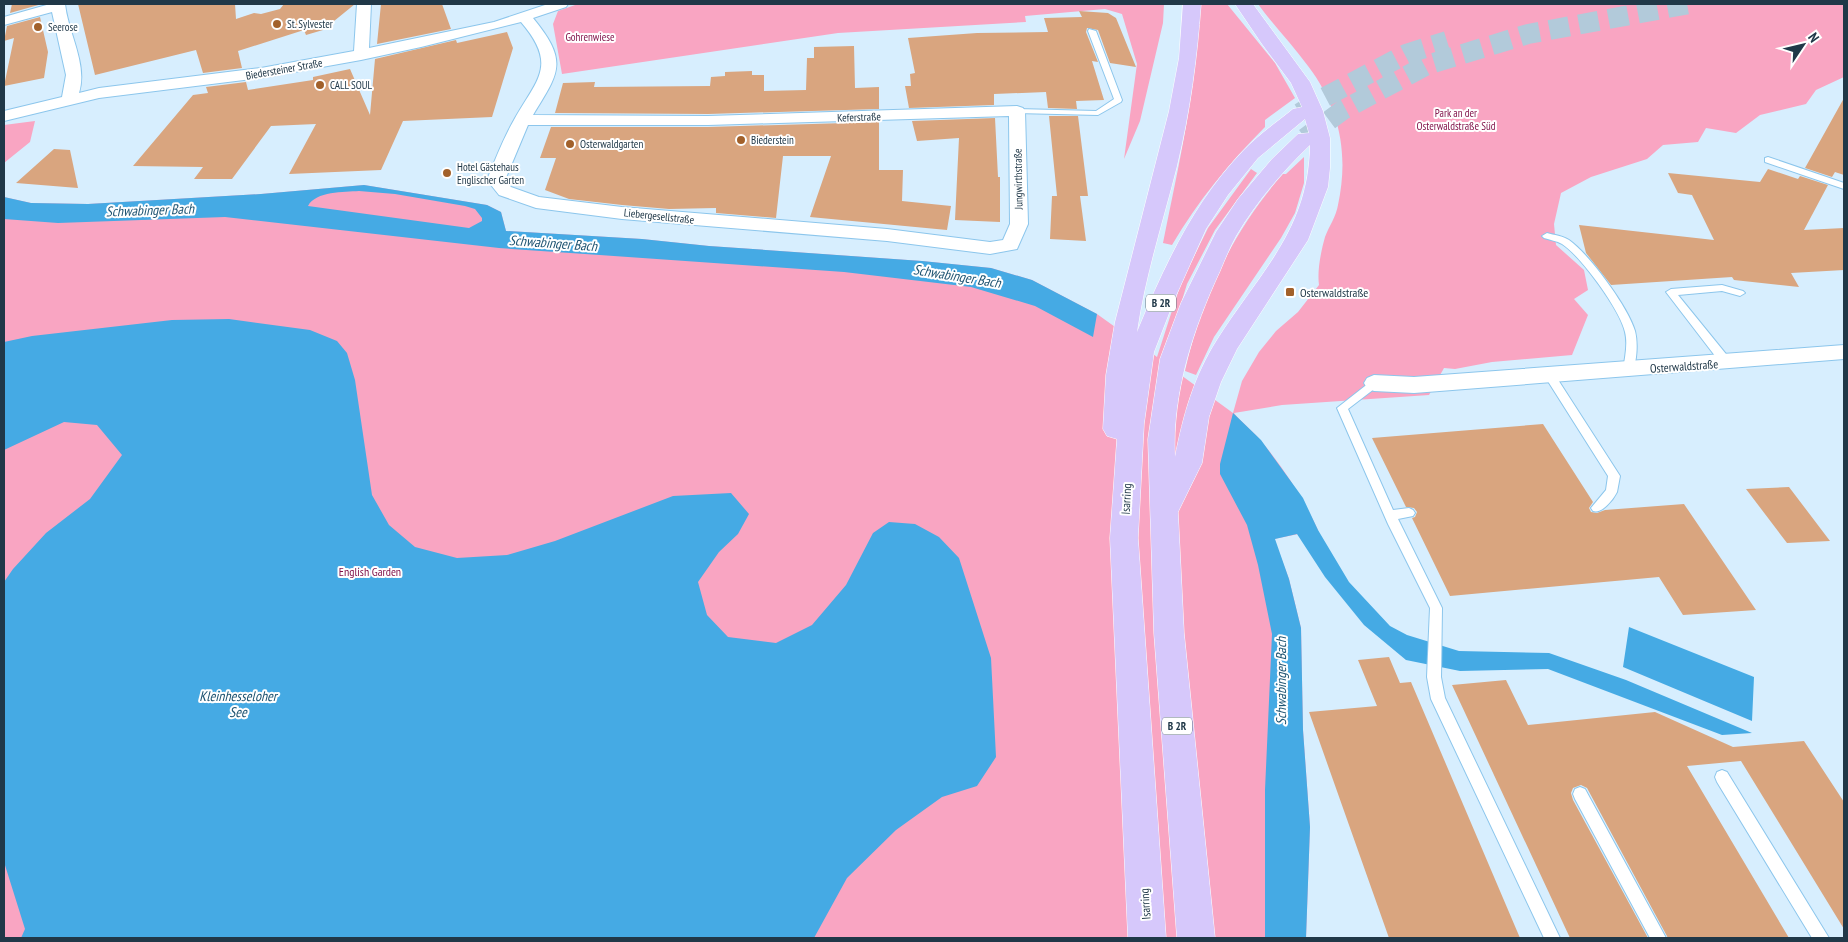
<svg xmlns="http://www.w3.org/2000/svg" width="1848" height="942" viewBox="0 0 1848 942" font-family="'PT Sans Narrow',sans-serif">
	<style>
		.green { fill: #f9a5c2 }
		.water { fill: #45aae4; fill-rule: evenodd }
		.building { fill: #d9a57f }
		.lines { fill: none; stroke-linecap: round; stroke-linejoin: round }
		.trunk-tunnel { stroke: #b2cada; stroke-width: 20; stroke-dasharray: 20 10; stroke-linecap: butt }
		.service-casing { stroke: #8cc6ec; stroke-width: 2 }
		.minor-casing { stroke: #8cc6ec; stroke-width: 2 }
		.trunk-casing { stroke: #fff; stroke-width: 1 }
		.service { fill: #fff; fill-rule: evenodd }
		.minor { fill: #fff; fill-rule: evenodd }
		.trunk { fill: #d6c8fb; fill-rule: evenodd }
		.poi-dot { fill: #a2612b; stroke: #fff; stroke-width: 2 }
		.labels { text-anchor: middle; dominant-baseline: central; stroke-width: 4; stroke-linejoin: round; paint-order: stroke }
		.far-poi-label { font-size: 11px; fill: #203848; stroke: #fff; text-anchor: start }
		.far-park-label { font-size: 11px; fill: #7f0f47; stroke: #fff }
		.far-street-label { font-size: 11px; fill: #203848; stroke: #fff }
		.shield { fill: #fff; stroke: #63747f; stroke-width: 1 }
		.shield-label { font-size: 11px; font-weight: bold; fill: #203848 }
		.poi-label { font-size: 12px; fill: #203848; stroke: #fff; text-anchor: start }
		.street-label { font-size: 12px; fill: #203848; stroke: #fff }
		.park-label { font-size: 12px; fill: #7f0f47; stroke: #fff }
		.water-label { font-size: 14px; font-style: italic; fill: #1d5371; stroke: #fff }
	</style>
	<rect width="100%" height="100%" fill="#d7eefe"/>
	<!-- green -->
	<path class="green" d="M578,4H1164L1163,23L1140,121L1124,159L1137,64L1122,14L1105,9L1025,16L1026,22L838,33L562,74L553,24L558,11Z
		M1200,4H1227L1275,63L1295,98L1265,120V127C1228,164 1198,201 1172,245L1163,243C1179,164 1197,85 1200,4Z
		M1258,4H1844V77L1816,90L1806,104L1760,115L1736,133L1706,128L1698,142L1663,145L1647,159L1591,177L1561,193L1554,224L1556,245L1584,270L1588,290L1574,299L1588,315L1572,355L1492,362L1455,369L1444,368L1429,395L1282,405L1234,413C1242,423 1253,431 1261,441C1284,468 1303,498 1318,530L1274,539L1289,579L1301,628L1303,730L1310,827L1306,938H4V197L31,203L88,204L261,194L364,185L487,205L501,212L506,231L642,239L709,246L922,261L991,268L1032,280L1097,314L1157,357L1181,283L1208,228L1251,169L1257,173L1215,230L1187,284L1163,362L1233,413L1242,381L1259,352L1276,331L1298,312L1319,285C1317,271 1321,251 1325,237C1329,226 1336,217 1338,205C1349,154 1340,108 1308,66C1292,44 1274,26 1258,4Z
		M35,121L30,142L4,163V125Z
		M1304,157V183L1295,213L1281,238L1214,337L1196,375L1185,371C1201,299 1233,230 1283,174H1286Z"/>
	<!-- water -->
	<path class="water" d="M364,185L487,205L501,212L506,231L642,239L709,246L922,261L991,268L1032,280L1097,314L1093,337L1035,306L971,287L844,272L499,248L225,217L58,223L4,219V197L31,203L88,204L261,194ZM359,191L395,194L465,206L475,209L482,218V221L469,228L308,206C316,191 344,192 359,191Z
		M229,319L310,330L337,341L347,353L355,380L372,495L389,525L415,547L457,558L507,555L555,541L673,496L731,493L749,514L738,534L719,552L698,582L707,615L728,637L776,643L812,625L846,585L873,533L889,522L915,524L939,537L959,558L991,658L996,757L977,786L942,797L896,830L847,878L814,938H21L25,929L4,862V582L13,569L46,533L90,499L122,455L97,425L64,422L4,450V342L32,336L172,320Z
		M1233,413L1261,440L1303,498L1318,530L1349,582L1390,626L1407,635L1459,651L1549,653L1626,680L1752,733L1722,735L1548,669L1460,671L1406,660L1364,625L1325,577L1297,534L1275,539L1289,579L1301,628L1303,730L1310,827L1306,938H1265V790L1272,634L1258,565L1247,525L1220,474V464Z
		M1629,627L1754,677L1752,721L1623,667Z"/>
	<!-- building -->
	<path class="building" d="M12,4H42L10,13Z
		M78,4H235L236,19L254,13L261,14L280,9L284,4H355L323,30L306,35L304,30L238,51L242,68L203,73L196,50L95,75Z
		M381,4H442L451,29L377,44Z
		M1079,11L1108,13L1116,18L1136,67L1110,63L1098,30L1087,28L1086,32L1098,62L1092,61L1104,100L1076,101L1077,109L1048,108L1046,92L994,94V105L909,108L905,86H911L910,74L915,73L908,38L977,33L1048,32L1044,18L1082,17Z
		M40,17L48,52L44,78L4,86L14,38L4,41L7,26Z
		M507,32L513,48L492,117L403,121L381,170L289,174L316,124L271,126L232,179H194L203,167L133,166L193,95L208,93L206,87L246,82L248,90L313,80V77L350,69L370,115L375,59L456,40L457,43Z
		M854,46L855,88L879,87V109L708,114L555,113L563,83L595,82L594,87L710,86L711,77L725,76V72L752,71V75H764V91L806,90L807,58H814V47Z
		M1844,98V175L1835,172L1832,177L1805,168Z
		M1049,116H1078L1088,196H1080L1086,241L1050,239L1052,196H1057Z
		M995,118L998,177H1000V222L955,220L959,138L917,141L912,121Z
		M879,122V170H903L902,201L951,206L947,230L810,217L831,156H783L776,218L716,213V208L669,209L622,205L569,199L545,190L556,158H540L551,127H708Z
		M54,149L70,150L78,188L16,183Z
		M1768,169L1798,179L1800,176L1828,185L1804,230L1844,228V270L1791,273L1799,287L1734,280L1732,277L1611,285L1586,253L1579,225L1714,240L1692,195L1678,193L1668,173L1760,182Z
		M1543,424L1593,502L1589,508L1591,512L1597,513L1605,510L1684,504L1756,610L1683,615L1659,577L1450,596L1412,518L1415,517L1417,512L1414,508L1406,507L1372,438Z
		M1789,487L1830,541L1787,543L1746,489Z
		M1389,657L1400,683L1411,682L1520,938H1389L1309,712L1377,706L1358,660Z
		M1506,680L1528,725L1655,712L1733,747L1804,741L1844,802V929L1741,761L1687,766L1789,938H1668L1587,788L1581,785L1573,788L1571,793L1573,800L1648,938H1570L1452,685Z"/>
	<g class="lines">
		<!-- trunk-tunnel -->
		<path class="trunk-tunnel" d="M1300,113L1325,97L1406,54L1447,41
			M1305,138L1343,110L1427,65L1528,34L1689,4"/>
		<defs>
			<path id="service" d="M1089,29L1096,31L1122,100L1121,102L1098,115L1014,113V109H1017L1096,111L1114,99L1088,31Z
				M1768,157L1844,183V189L1765,162V158Z
				M1547,233C1554,235 1563,236 1569,240C1589,254 1628,307 1635,331C1638,343 1637,361 1632,373H1624L1623,370C1625,357 1628,344 1625,332C1620,310 1581,256 1562,244C1557,241 1550,240 1544,238L1542,236Z
				M1722,285L1743,291L1745,293L1740,296L1722,291L1678,295L1730,359L1731,362L1726,366L1722,365L1666,292L1671,289Z
				M1549,371L1553,372L1620,476C1619,481 1618,487 1617,492C1613,500 1602,514 1593,511L1591,508L1606,490L1608,476L1544,375Z
				M1374,379L1378,380L1379,383L1378,386L1348,409L1393,510L1409,508L1413,510L1415,513L1413,516L1398,519L1442,608L1441,677L1445,698L1560,938H1544L1431,699L1427,677L1430,608L1388,524L1337,408Z
				M1722,770L1727,772L1829,938H1812L1717,782L1715,777L1717,772Z
				M1580,787L1585,789L1666,938H1650L1575,799L1573,794L1575,789Z"/>
			<path id="minor" d="M50,4H65C68,33 88,64 79,93L99,88L261,68L354,51L357,4H371L369,48L494,22L548,4H568L566,7L533,18C569,62 559,72 533,115L708,116L1017,106L1023,108L1025,111L1028,224L1017,249L990,254L887,241L622,219L536,208L499,195L487,180C495,160 503,139 514,120C536,80 559,66 521,22L421,47L361,60L261,78L99,98L4,121V111L62,97L66,75L52,12L4,25V17ZM1009,116L1010,224L1003,240L990,242L887,229L622,207L539,197L511,187L505,180L528,125H708Z
				M1844,345V359L1414,393L1374,391L1367,388L1364,383L1367,378L1374,375L1414,377Z"/>
			<path id="trunk" d="M1183,4H1201C1197,59 1190,112 1177,166C1163,221 1145,276 1137,332C1164,267 1193,203 1243,151C1258,135 1277,122 1293,109L1302,107L1291,83L1262,44L1235,4H1253L1310,82L1323,111L1330,138V168L1328,187L1308,240L1237,349L1221,382L1209,417L1202,463L1178,512L1184,633L1215,938H1177L1154,633L1148,439L1160,359L1181,303L1216,232L1238,199L1272,159L1298,134L1309,133L1305,119L1258,158L1228,195L1206,229L1175,298L1154,352L1144,424L1138,538L1166,938H1128L1110,538L1117,439L1107,436L1103,429L1106,375L1115,322L1169,111L1179,58ZM1310,145C1309,230 1259,273 1217,340C1194,376 1183,416 1175,457C1172,393 1193,329 1220,271C1225,259 1230,247 1236,236C1256,202 1282,172 1310,145Z"/>
		</defs>
		<!-- service casing -->
		<use href="#service" class="service-casing"/>
		<!-- minor casing -->
		<use href="#minor" class="minor-casing"/>
		<!-- trunk casing -->
		<use href="#trunk" class="trunk-casing"/>
		<!-- service -->
		<use href="#service" class="service"/>
		<!-- minor -->
		<use href="#minor" class="minor"/>
		<!-- trunk -->
		<use href="#trunk" class="trunk"/>
	</g>
	<!-- markers -->
	<g class="poi-dot">
		<circle cx="277" cy="24" r="5"/>
		<circle cx="38" cy="27" r="5"/>
		<circle cx="320" cy="85" r="5"/>
		<circle cx="741" cy="140" r="5"/>
		<circle cx="570" cy="144" r="5"/>
		<circle cx="447" cy="173" r="5"/>
		<rect x="1285" y="287" width="10" height="10" rx="2.5"/>
	</g>
	<g class="labels">
		<!-- far-poi labels -->
		<g class="far-poi-label">
			<text x="287" y="24">St. Sylvester</text>
			<text x="48" y="27">Seerose</text>
			<text x="330" y="85">CALL SOUL</text>
			<text x="751" y="140">Biederstein</text>
			<text x="580" y="144">Osterwaldgarten</text>
			<text x="457" y="167">Hotel Gästehaus<tspan x="457" dy="13">Englischer Garten</tspan></text>
		</g>
		<!-- far-park labels -->
		<g class="far-park-label">
			<text x="590" y="37">Gohrenwiese</text>
			<text x="1456" y="113">Park an der<tspan x="1456" dy="13">Osterwaldstraße Süd</tspan></text>
		</g>
		<!-- far-street labels -->
		<g class="far-street-label">
			<text transform="translate(284 69) rotate(-10)">Biedersteiner Straße</text>
			<text transform="translate(859 117) rotate(-2)">Keferstraße</text>
			<text transform="translate(1018 179) rotate(-91)">Jungwirthstraße</text>
			<text transform="translate(659 216) rotate(6)">Liebergesellstraße</text>
		</g>
		<!-- shield labels -->
		<g class="shield">
			<rect x="1146" y="294.5" width="30" height="17" rx="4"/>
			<rect x="1162" y="717.5" width="30" height="17" rx="4"/>
		</g>
		<g class="shield-label">
			<text x="1161" y="303">B 2R</text>
			<text x="1177" y="726">B 2R</text>
		</g>
		<!-- poi labels -->
		<g class="poi-label">
			<text x="1300" y="292">Osterwaldstraße</text>
		</g>
		<!-- street labels -->
		<g class="street-label">
			<text transform="translate(1684 366) rotate(-4)">Osterwaldstraße</text>
			<text transform="translate(1126 499) rotate(-87)">Isarring</text>
			<text transform="translate(1145 904) rotate(-94)">Isarring</text>
		</g>
		<!-- park labels -->
		<g class="park-label">
			<text x="370" y="571">English Garden</text>
		</g>
		<!-- water labels -->
		<g class="water-label">
			<text transform="translate(150 210) rotate(-2)">Schwabinger Bach</text>
			<text transform="translate(553 243) rotate(4)">Schwabinger Bach</text>
			<text transform="translate(957 276) rotate(9)">Schwabinger Bach</text>
			<text transform="translate(1281 681) rotate(-90)">Schwabinger Bach</text>
			<text x="238" y="696">Kleinhesseloher<tspan x="238" dy="16">See</tspan></text>
		</g>
	</g>
	<!-- border -->
	<rect width="1848" height="942" fill="none" stroke="#203848" stroke-width="10"/>
	<!-- north arrow -->
	<g transform="translate(1803 45) rotate(55)" stroke="#ffffff" stroke-width="4" paint-order="stroke">
	<path d="M0-4L9 19L0 12L-9 19Z" fill="#203848"/>
	<text y="-8" font-size="14" font-weight="bold" text-anchor="middle" fill="#203848">N</text>
	</g>
</svg>
